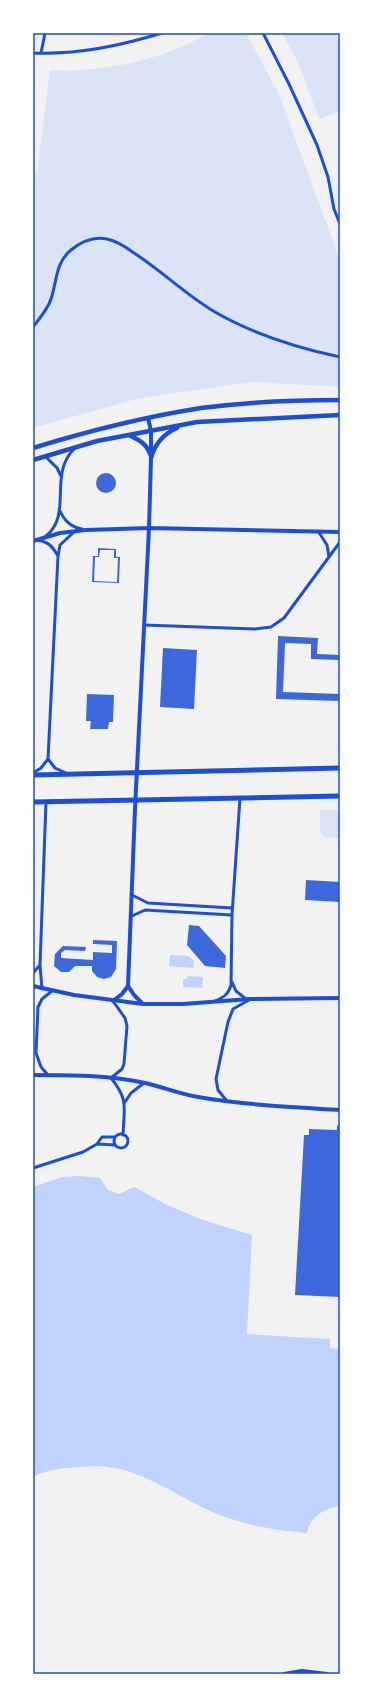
<svg xmlns="http://www.w3.org/2000/svg" width="373" height="1707" viewBox="0 0 373 1707" font-family="Ubuntu,sans-serif">
	<style>
		.green { fill: #dbe4f7 }
		.water { fill: #bfd3fe }
		.building { fill: #3d67dc; fill-rule: evenodd }
		.lines { fill: none; stroke-linecap: round; stroke-linejoin: round }
		.minor { stroke: #1d4ed8; stroke-width: 3 }
		.tertiary { stroke: #1d4ed8; stroke-width: 4 }
		.secondary { stroke: #1d4ed8; stroke-width: 4.5 }
		.primary { stroke: #1d4ed8; stroke-width: 5 }
		.neatline { fill: none; stroke: #1d4ed8; stroke-width: 1.5 }
	</style>
	<rect width="100%" height="100%" fill="#f2f2f2"/>
	<!-- green -->
	<path class="green" d="M209,33H246L278,92L340,260V387L252,382L140,398L33,428V173H37L50,70C107,72 159,61 209,33Z
		M282,33H340V111L319,119L298,62Z
		M320,810H340V838L324,837L320,830Z"/>
	<!-- water -->
	<path class="water" d="M170,955L189,956L194,961L193,968L169,966Z
		M187,976L203,977L202,988L183,987V979H187Z
		M79,1176L100,1178L108,1190L119,1194L134,1187L167,1205L203,1220L252,1235L247,1334L330,1339V1348L340,1349V1506C324,1508 310,1517 307,1533C273,1530 249,1526 217,1514C179,1498 142,1468 99,1466C92,1466 85,1467 78,1467C63,1468 46,1470 33,1477V1187L62,1177Z"/>
	<!-- building -->
	<path class="building" d="M96 483a10 10 0 1 1 20 0a10 10 0 1 1-20 0Z
		M98,548L116,549V557H120L119,583L92,582L93,556H98ZM100,550H114V558H118L117,582L94,581L95,557H99Z
		M278,636L318,638L317,654L340,655V660L311,659V644L285,643L283,692L340,694V701L276,699Z
		M163,648L197,650L194,709L160,707Z
		M87,694L114,695L113,722H109L108,729H90L91,721H86Z
		M306,880L340,882V902L305,900Z
		M189,925L199,926L226,956L225,968L205,966L187,945Z
		M93,940L117,941L116,969L111,977L104,979L97,977L92,971V966H75L69,972H61L54,966L55,954L63,946L86,947L85,951L65,950L61,953V958L93,960V952L112,953V945L93,944Z
		M340,1123V1297L295,1295L304,1135H309V1129L337,1130V1126Z"/>
	<g class="lines">
		<!-- minor -->
		<path class="minor" d="M263,33L289,84L317,145L328,177L334,209L340,224
			M33,53C78,55 120,46 162,33
			M41,53L45,33
			M33,327C39,319 48,309 51,299C57,282 55,263 71,250C82,241 93,236 107,239C117,241 126,247 134,253C162,271 186,295 215,312C253,334 298,348 340,357
			M45,456L57,468L61,476
			M59,509C64,520 70,527 82,529
			M318,531L327,545L329,557
			M46,536C73,514 48,475 74,449
			M37,540C49,542 52,546 58,556
			M144,625L255,629L271,627L284,618L340,542
			M48,759L55,768L66,773
			M33,773L41,768L48,759L58,556L60,545L74,532
			M132,895L148,903L232,908
			M132,916L145,910L232,915
			M33,973L40,965
			M232,982L236,991L246,999
			M42,989L40,965L46,802
			M113,1001L125,1018L127,1026L124,1064L122,1069L111,1078C129,1100 124,1108 123,1135
			M215,1001C224,997 228,995 231,985L232,915L240,798
			M48,1075L41,1067L36,1053L38,1007L42,999L52,991
			M226,1100L218,1090L216,1079L228,1022L233,1009L249,1000
			M125,1102L131,1093L144,1083
			M114 1141a7 7 0 1 1 14 0a7 7 0 1 1-14 0Z
			M97,1144L115,1145
			M33,1168L83,1152L97,1144L102,1137H115"/>
		<!-- tertiary -->
		<path class="tertiary" d="M33,541L60,533L86,530L149,528L340,532
			M33,986L74,995L143,1004H183L250,999L340,998
			M128,986L134,995L143,1004
			M113,1001L122,994L128,986L135,809L149,528L151,458V431L148,418
			M33,1075C71,1075 108,1075 145,1083C163,1087 180,1094 198,1097C244,1105 293,1107 340,1110
			M284,1674L302,1671L327,1674"/>
		<!-- secondary -->
		<path class="secondary" d="M129,435C139,440 146,443 150,454
			M33,448C88,431 144,417 201,408C247,402 294,400 340,400
			M151,458C155,444 163,434 177,428
			M33,460L97,441L197,422L340,415"/>
		<!-- primary -->
		<path class="primary" d="M33,775L340,768
			M33,802L340,796"/>
	</g>
	<!-- border -->
	<rect width="373" height="1707" fill="none" stroke="#ffffff" stroke-width="68"/>
	<rect x="34" y="34" width="305" height="1639" class="neatline"/>
</svg>
